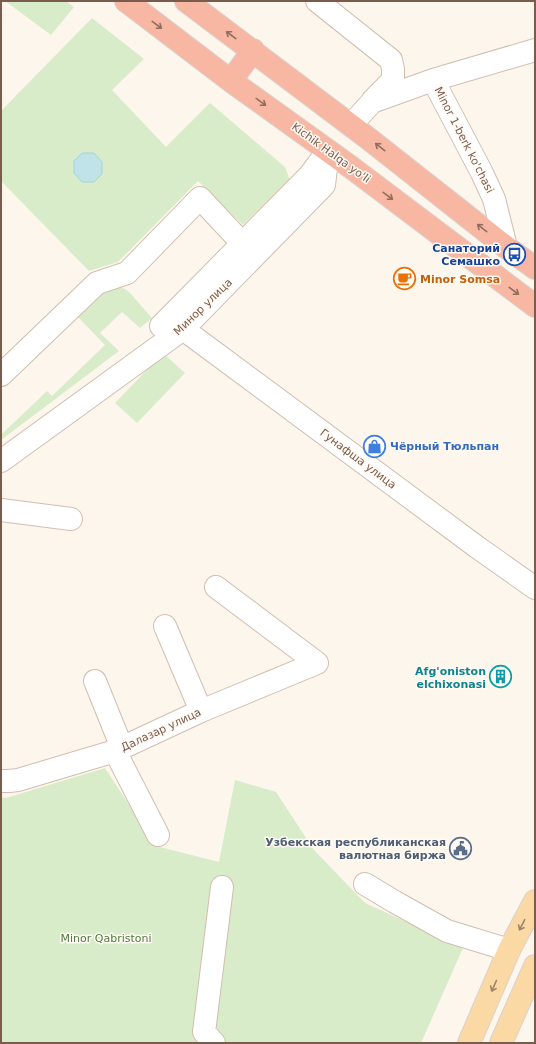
<svg xmlns="http://www.w3.org/2000/svg" width="536" height="1044" viewBox="0 0 536 1044" font-family="'DejaVu Sans',sans-serif">
	<style>
		.green { fill: #d8ecc9 }
		.water { fill: #bfe3e8; stroke: #a5d3da }
		.lines { fill: none; stroke-linecap: round; stroke-linejoin: round }
		.minor-casing { stroke: #d1beb0; stroke-width: 24 }
		.major-casing { stroke: #dad1cd; stroke-width: 24 }
		.highway-casing { stroke: #dad1cd; stroke-width: 24 }
		.minor { stroke: #fff; stroke-width: 22 }
		.major { stroke: #fbd9a5; stroke-width: 22 }
		.highway { stroke: #f7b7a3; stroke-width: 22 }
		.oneway { stroke: #936e5e }
		.oneway2 { stroke: #a18267 }
		.labels { text-anchor: middle; dominant-baseline: central; stroke-width: 3; stroke-linejoin: round; paint-order: stroke }
		.street-label { font-size: 11px; fill: #7a5c4d; stroke: #fffaf3 }
		.transit-label { font-size: 11px; font-weight: bold; fill: #164399; stroke: #fffaf3; text-anchor: end }
		.food-label { font-size: 11px; font-weight: bold; fill: #c56008; stroke: #fffaf3; text-anchor: start }
		.shop-label { font-size: 11px; font-weight: bold; fill: #366cbe; stroke: #fffaf3; text-anchor: start }
		.culture-label { font-size: 11px; font-weight: bold; fill: #0d838f; stroke: #fffaf3; text-anchor: end }
		.service-label { font-size: 11px; font-weight: bold; fill: #4e5e75; stroke: #fffaf3; text-anchor: end }
		.park-label { font-size: 11px; fill: #537a41; stroke: #fffaf3 }
	</style>
	<rect width="100%" height="100%" fill="#fdf6ec"/>
	<!-- green -->
	<path class="green" d="M5,1H66L74,7L51,35Z
		M92,18L144,59L112,90L166,147L210,103L285,167L290,180L243,225L198,181L118,262L89,271L1,181V111Z
		M115,286L125,289L129,292L152,318L140,328L122,312L100,333L119,351L1,440V431L3,433L47,391L52,396L105,345L74,313L97,290Z
		M163,353L185,373L137,423L115,403Z
		M105,768L156,846L219,862L235,780L276,792L314,850L365,903L463,948L421,1043H1V797L6,798Z"/>
	<!-- water -->
	<path class="water" d="M82,153H94L102,162V174L94,182H82L74,173V161Z"/>
	<g class="lines">
		<defs>
			<path id="minor" d="M317,1L391,60L393,69V80L373,100
				M433,80L482,173L494,199L506,247
				M351,125L372,102L433,80L535,50
				M161,326L310,175L327,152
				M183,329L477,547L535,588
				M1,375L97,283L127,273L200,198L242,243
				M1,461L183,329L324,185L328,151
				M1,510L71,519
				M216,587L317,663
				M165,626L201,711
				M95,681L122,748
				M115,751L158,835
				M1,781H9L18,780L115,751L201,711L317,663
				M365,884L395,902L447,931L509,950
				M214,1043L204,1032L222,887"/>
			<path id="major" d="M469,1043L509,950L535,901
				M501,1043L535,966"/>
			<path id="highway" d="M126,1L231,81L352,168L535,306
				M186,1L369,139L506,247L535,268
				M231,81L253,50"/>
		</defs>
		<!-- minor casing -->
		<use href="#minor" class="minor-casing"/>
		<!-- major casing -->
		<use href="#major" class="major-casing"/>
		<!-- highway casing -->
		<use href="#highway" class="highway-casing"/>
		<!-- minor -->
		<use href="#minor" class="minor"/>
		<!-- major -->
		<use href="#major" class="major"/>
		<!-- highway -->
		<use href="#highway" class="highway"/>
	</g>
	<!-- one-way arrows -->
	<defs><path id="oneway-shaft" d="M-6 0H5M1.5-3L5.5 0L1.5 3" fill="none" stroke-width="1.6" stroke-linecap="round" stroke-linejoin="round"/></defs>
	<g class="oneway">
		<use href="#oneway-shaft" transform="translate(157 25) rotate(37)"/>
		<use href="#oneway-shaft" transform="translate(231 35) rotate(-143)"/>
		<use href="#oneway-shaft" transform="translate(261 102) rotate(36)"/>
		<use href="#oneway-shaft" transform="translate(380 147) rotate(-142)"/>
		<use href="#oneway-shaft" transform="translate(388 196) rotate(37)"/>
		<use href="#oneway-shaft" transform="translate(482 228) rotate(-142)"/>
		<use href="#oneway-shaft" transform="translate(514 291) rotate(37)"/>
	</g>
	<g class="oneway2">
		<use href="#oneway-shaft" transform="translate(522 925) rotate(117)"/>
		<use href="#oneway-shaft" transform="translate(494 986) rotate(114)"/>
	</g>
	<!-- icons -->
	<defs>
		<symbol id="bus-ring" viewBox="-11 -11 22 22"><circle r="9.5" fill="#fffaf3" stroke="#1a4fb4" stroke-width="1.5"/><path d="M-5-6H5V4H4V6H2V4H-2V6H-4V4H-5ZM-3.5-4V0h7V-4ZM-3.5 1.2v1.5H-2V1.2ZM2 1.2v1.5H3.5V1.2Z" fill="#1a4fb4"/></symbol>
		<symbol id="cafe-ring" viewBox="-11 -11 22 22"><circle r="9.5" fill="#fffaf3" stroke="#e8710a" stroke-width="1.5"/><path d="M-5.5-4.5H6V0H3Q3 3.5 0 3.5H-2.5Q-5.5 3.5-5.5 0ZM3-3.2v2h1.7v-2ZM-6 4.5H4V6H-6Z" fill="#e8710a"/></symbol>
		<symbol id="shop-ring" viewBox="-11 -11 22 22"><circle r="9.5" fill="#fffaf3" stroke="#3f7fe0" stroke-width="1.5"/><path d="M-5-2.5h2.3a2.7 3.5 0 0 1 5.4 0H5L5.5 6h-11ZM-1.5-2.5h3a1.5 2.3 0 0 0-3 0Z" fill="#3f7fe0"/></symbol>
		<symbol id="building-ring" viewBox="-11 -11 22 22"><circle r="9.5" fill="#fffaf3" stroke="#0f9aa8" stroke-width="1.5"/><path d="M-4-6H4V6H1V3H-1V6H-4ZM-2.5-4.3h1.7v1.8h-1.7ZM.8-4.3h1.7v1.8H.8ZM-2.5-1h1.7V.8h-1.7ZM.8-1h1.7V.8H.8Z" fill="#0f9aa8"/></symbol>
		<symbol id="civic-ring" viewBox="-11 -11 22 22"><circle r="9.5" fill="#fffaf3" stroke="#5c6f8a" stroke-width="1.5"/><path d="M-.6-6.5H3V-4.5H.6V-3L4-1V1h2V6H-6V1h2V-1L-.6-3ZM-1.2 2.5V6h2.4V2.5Z" fill="#5c6f8a"/></symbol>
	</defs>
	<g fill-rule="evenodd">
		<use href="#bus-ring" x="502" y="242" width="25" height="25"/>
		<use href="#cafe-ring" x="392" y="266" width="25" height="25"/>
		<use href="#shop-ring" x="362" y="434" width="25" height="25"/>
		<use href="#building-ring" x="488" y="664" width="25" height="25"/>
		<use href="#civic-ring" x="448" y="836" width="25" height="25"/>
	</g>
	<g class="labels">
		<!-- street labels -->
		<g class="street-label">
			<text transform="translate(464 140) rotate(63)">Minor 1-berk ko'chasi</text>
			<text transform="translate(331 153) rotate(36)">Kichik Halqa yo'li</text>
			<text transform="translate(203 307) rotate(-44)">Минор улица</text>
			<text transform="translate(358 459) rotate(37)">Гунафша улица</text>
			<text transform="translate(161 730) rotate(-25)">Далазар улица</text>
		</g>
		<!-- transit labels -->
		<g class="transit-label">
			<text x="500" y="248">Санаторий<tspan x="500" dy="13">Семашко</tspan></text>
		</g>
		<!-- food labels -->
		<g class="food-label">
			<text x="420" y="279">Minor Somsa</text>
		</g>
		<!-- shop labels -->
		<g class="shop-label">
			<text x="390" y="446">Чёрный Тюльпан</text>
		</g>
		<!-- culture labels -->
		<g class="culture-label">
			<text x="486" y="671">Afg'oniston<tspan x="486" dy="13">elchixonasi</tspan></text>
		</g>
		<!-- service labels -->
		<g class="service-label">
			<text x="446" y="842">Узбекская республиканская<tspan x="446" dy="13">валютная биржа</tspan></text>
		</g>
		<!-- park labels -->
		<g class="park-label">
			<text x="106" y="938">Minor Qabristoni</text>
		</g>
	</g>
	<!-- border -->
	<rect width="536" height="1044" fill="none" stroke="#7a5c4d" stroke-width="4"/>
</svg>
